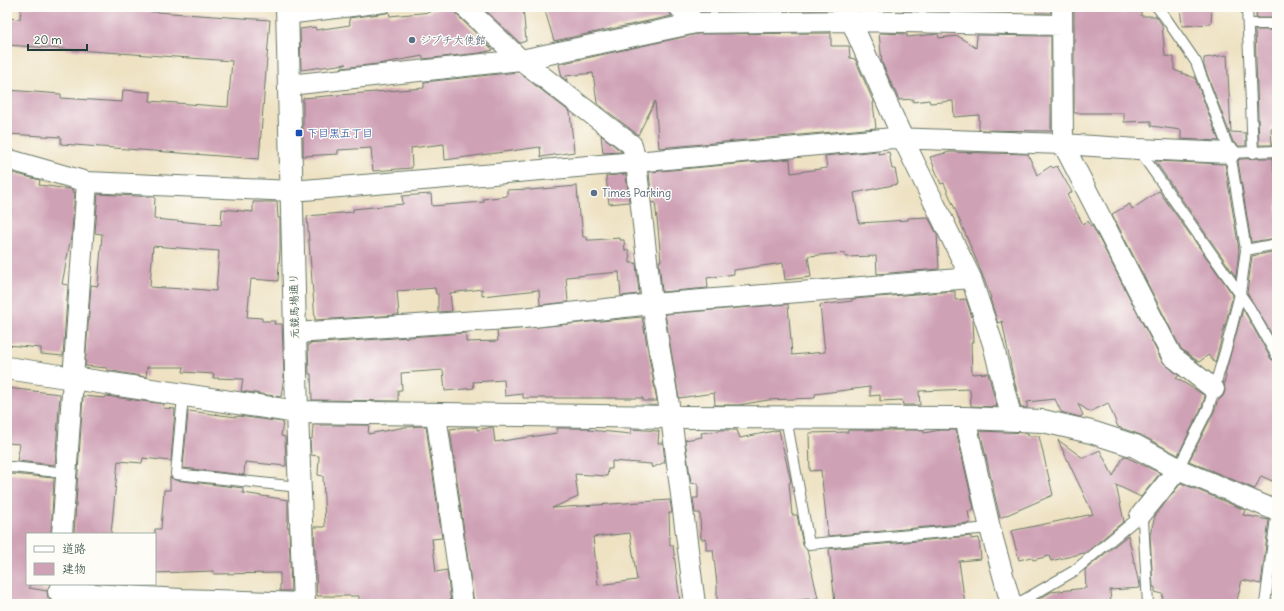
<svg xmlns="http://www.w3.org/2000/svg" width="1284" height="611" viewBox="0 0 1284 611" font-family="Delius,'Klee One',sans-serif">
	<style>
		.building { fill: #cfa1b5; fill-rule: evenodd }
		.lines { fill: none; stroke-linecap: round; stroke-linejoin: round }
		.service-casing { stroke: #677766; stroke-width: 12 }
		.minor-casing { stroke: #677766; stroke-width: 22 }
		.tertiary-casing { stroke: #677766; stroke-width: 24 }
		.service { stroke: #fff; stroke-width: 10 }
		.minor { stroke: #fff; stroke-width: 20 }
		.tertiary { stroke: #fff; stroke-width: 22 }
		.service-dot { fill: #5c6f8a; stroke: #fdfcf7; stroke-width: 1.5 }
		.transit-dot { fill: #1a4fb4; stroke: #fdfcf7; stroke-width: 1.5 }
		.labels { text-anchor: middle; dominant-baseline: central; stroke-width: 3; stroke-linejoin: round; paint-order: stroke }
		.service-label { font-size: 11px; fill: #4e5e75; stroke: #fdfcf7; text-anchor: start }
		.transit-label { font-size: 11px; fill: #164399; stroke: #fdfcf7; text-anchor: start }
		.street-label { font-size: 11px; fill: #1f3d34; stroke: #fdfcf7 }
	</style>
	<rect width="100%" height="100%" fill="#fdfcf7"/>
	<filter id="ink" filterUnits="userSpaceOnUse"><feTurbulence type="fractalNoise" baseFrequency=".025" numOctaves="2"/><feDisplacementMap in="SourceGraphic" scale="8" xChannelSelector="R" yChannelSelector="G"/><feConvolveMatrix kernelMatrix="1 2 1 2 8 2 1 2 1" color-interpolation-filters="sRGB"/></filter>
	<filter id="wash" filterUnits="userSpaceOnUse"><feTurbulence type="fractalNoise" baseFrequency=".012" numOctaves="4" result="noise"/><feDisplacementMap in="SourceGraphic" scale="16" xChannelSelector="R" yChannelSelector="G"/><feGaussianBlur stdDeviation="0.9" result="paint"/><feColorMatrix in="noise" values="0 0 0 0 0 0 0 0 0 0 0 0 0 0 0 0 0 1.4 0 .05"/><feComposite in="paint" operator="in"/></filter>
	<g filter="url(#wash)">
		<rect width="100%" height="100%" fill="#eee2c3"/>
		<g id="blocks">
			<!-- building -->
			<path class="building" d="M21,7H86L270,20L259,159L61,144V137L7,134V90L61,94V98L122,102L123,90L151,92L150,101L228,107L232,61L7,45V18L20,19Z
				M454,7V11L457,15L493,50L480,53L423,59V56L378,64L341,68L346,64L301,70L300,29L315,27L316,30L350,25L349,18L386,13L389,12L390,16L431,12L430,10Z
				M482,7H523L526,41L520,43Z
				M544,7H668V11L672,16L554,41Z
				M696,7H736V11H700Z
				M796,7H828V10H796Z
				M1036,7H1051V13H1036Z
				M1074,7H1141V16H1156L1162,25L1165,56L1174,57V70L1195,78L1219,141L1181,139V130L1151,126V121L1124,122V113H1074Z
				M1180,7H1212L1211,24L1182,26Z
				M1257,7H1277V18H1256Z
				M1255,30H1277V127L1271,128L1272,145H1259Z
				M831,33V46H849L850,58L855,59L874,103H873L876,128L659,148L655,101L638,135L597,103L593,73L566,76L567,81L562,77L559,64L697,34Z
				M879,33L907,34V37L938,34L939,38L958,36L976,48L977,35L1051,36V131L979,130V115L954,117L953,101L930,103L929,100L913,102V99L899,100L882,63Z
				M1227,55L1231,132L1246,133V146H1239L1233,142L1204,66V58Z
				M518,72L570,112L574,152L541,157L540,147L445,160L444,144L411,148L412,168L373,171L371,148L338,150V154L303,156V98L424,88V82Z
				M601,135L622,152L603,153Z
				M878,151V154L889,152L892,169H895L898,184L854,193L859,223L908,220V218L928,217L937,234L939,269L877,274L876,256L845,257V253L808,256L811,277L785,280L783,263L734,270V274L707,278L708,288L662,292L659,261H661L658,228L655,202L652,203L649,172L790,159L791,173L827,168L825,156Z
				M950,152L1028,154L1037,175L1051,166L1053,168L1057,166L1072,192L1067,195L1083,224L1088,221L1091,226L1092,225L1162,361L1179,376L1176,378L1196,390L1205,396L1202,407L1178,455L1141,435L1118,427L1108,403L1090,412L1078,404L1083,415L1080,417L1061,412L1055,399L1027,402V408H1021L1012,371L1002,321L998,323L997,321L990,298H991L982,274L944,183L941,184L930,157Z
				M1257,158H1273L1274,173L1277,172V238L1251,242L1238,161L1240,159Z
				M1155,161L1225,164L1239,250L1236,277Z
				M13,173L40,180L39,185L70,189L73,190L72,192H75L72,232L62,284L68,285L63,356L41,354V348L7,345V181L10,182Z
				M626,174L629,202L609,204L606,176Z
				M577,186L579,216H581L583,237H587V240H592L620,238V240H624L625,251L629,250L630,263H636L639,294L621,296L619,272L566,277L568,302L540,305L539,290L482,296V289L450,293L452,311L438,312V294H436L435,288L397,291L399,315L315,320L307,216L353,212V209L403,204L402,196L431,194L432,206L484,202L483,199L507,196V190L530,189V190Z
				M1159,191L1233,295L1215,363L1208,355L1199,362L1181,349L1112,214L1130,204L1132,209Z
				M98,194L155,197L154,219L221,225L222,209L253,212V202H277L278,218H280V249L278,281L251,279L247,317L262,318V321H275L274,324H282L284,376L281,397L241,391L243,379L213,378L214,374L183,372L184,367H147L146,377L107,370V368L85,366L91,285L98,286L102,234L95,233ZM153,246L219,251L216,291L183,288V289L150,287Z
				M1277,251V343L1247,293L1252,256Z
				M955,291V300L966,299L973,320L974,342H971L972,374L988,373L997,407L971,406L970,389L919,391L920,405H903L902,400L880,401V395L870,396V387L815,394V398L768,400L739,405H715L714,393L679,398L665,314L788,304L792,355L825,352L820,305L852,301V299Z
				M1243,309L1271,359L1277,362V483L1261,476L1255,489L1189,461L1214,412L1217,402L1223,396L1225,391L1224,383L1226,376L1225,374Z
				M642,317L657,401H643V398H523V394L505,396L504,380L473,382L474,388L445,391L443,370L401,373L402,390H398V401L312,400L311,374H309L308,344L466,333V342L498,341L497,331Z
				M7,388L60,394L55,465L17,461L20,444L7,443Z
				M83,396L105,398L106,396L164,404L163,408L175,409L171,461L143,458L142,463L118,461L111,534H74Z
				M188,411L237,417L238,416L283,422L281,436L285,437L286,466L245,462L244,475L183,468Z
				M313,425H369L368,434L405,427L426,426L442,538L432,539L436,572L447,570L451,604H359V596H317L314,527H325L324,498L323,476L318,475L319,456L311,455L310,439H312Z
				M466,427H477V430L493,427L495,442L557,433V428H589V430L631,434V429L659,431L658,443H663L665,462L652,468L651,464L612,461V469H608L607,476L575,474L578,497L552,508L670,500L672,513H669L670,545H673L680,602L671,604H474L450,429ZM630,533L637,580L598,585L593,537Z
				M719,430H737L740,438L779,430L791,482L789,483L792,515H797L803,545L807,550L818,598L771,603V600L733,603L734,604H717V584L713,550H706V539H701L700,513H695L693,498H698V484L691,483L685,440L702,437L701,433L719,431Z
				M848,430H923L924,433L940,430H956L974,509L968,511L970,523L828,536L821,470L810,471L809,433L848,432Z
				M980,431L1028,433V436H1039L1053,495L1000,518Z
				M1058,440L1083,458L1100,450L1113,476L1124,456L1160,473L1141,497L1116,485L1124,521L1084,554V553L1051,561L1049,556L1033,560L1031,557L1019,560L1011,531L1093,514Z
				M12,474L54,478L51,534H27V584H30L29,588L47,591L48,598L52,602L66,604H7V476Z
				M170,477L175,480L243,488V493L288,500V519L287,527H289L291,591H280V573L214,574V571L155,573V529H161L164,490H170Z
				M1181,483L1245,510L1243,515L1269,520L1261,584L1242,580L1236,604H1162L1163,594L1155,592V587H1153L1150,535L1155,516Z
				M1128,535L1139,584L1140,581V588L1110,590L1111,604H1036V601L1051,592L1086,588L1085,570Z
				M971,536V539L979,538L981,559L959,561L965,604H856V601L835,603L829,549Z
				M1277,561V588L1274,587Z"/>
		</g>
	</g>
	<g filter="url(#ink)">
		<use href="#blocks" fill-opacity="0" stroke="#677766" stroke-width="1"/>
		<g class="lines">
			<defs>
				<path id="service" d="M1157,7L1165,17L1196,62L1230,153L1246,250L1240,294L1227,345L1208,409L1178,469
					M1247,7L1253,153
					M287,19L385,7
					M1248,24H1277
					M1138,149L1249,307L1277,356
					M1230,153L1277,151
					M1246,250L1277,244
					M183,396L176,474L299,487
					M786,418L809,544L990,528
					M7,468L12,467L66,473
					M1017,604L1074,571L1140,516L1143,521L1148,604
					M1265,604L1277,510"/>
				<path id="minor" d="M465,7L521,60L632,145L636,162L652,304L671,417L695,604
					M679,7L696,23L851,21L1061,25
					M845,7L903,139L971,278L993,344L1012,420
					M1062,7L1063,144L1172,356L1214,389
					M289,85L521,60L696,23
					M7,159L87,182L292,191L636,162L893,138L1063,144L1138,149L1230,153
					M295,333L523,318L652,304L971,278
					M436,415L463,604
					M965,418L990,528L1011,604
					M1140,516L1178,469L1277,511
					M62,534L87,182
					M58,592L181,599L304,603"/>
				<path id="tertiary" d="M287,7L297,412L304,604
					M7,368L297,412L671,417L965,418L1043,421L1091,432L1135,446L1178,469"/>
			</defs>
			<!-- service casing -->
			<use href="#service" class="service-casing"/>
			<!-- minor casing -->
			<use href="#minor" class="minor-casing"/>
			<!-- tertiary casing -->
			<use href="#tertiary" class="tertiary-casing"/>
			<!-- service -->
			<use href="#service" class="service"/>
			<!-- minor -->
			<use href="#minor" class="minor"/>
			<!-- tertiary -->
			<use href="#tertiary" class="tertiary"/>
		</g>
	</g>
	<!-- markers -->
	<g class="service-dot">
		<circle cx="412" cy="40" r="4"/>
		<circle cx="594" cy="193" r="4"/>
	</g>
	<rect class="transit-dot" x="295" y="129" width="8" height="8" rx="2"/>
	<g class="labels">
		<!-- service labels -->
		<g class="service-label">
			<text x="420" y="40">ジブチ大使館</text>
			<text x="602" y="193">Times Parking</text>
		</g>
		<!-- transit labels -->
		<g class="transit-label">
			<text x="307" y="133">下目黒五丁目</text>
		</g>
		<!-- street labels -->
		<g class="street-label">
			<text transform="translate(294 306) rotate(-91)">元競馬場通り</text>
		</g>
	</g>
	<!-- margin -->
	<rect width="1284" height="611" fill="none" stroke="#fdfcf7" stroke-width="24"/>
	<!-- legend -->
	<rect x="26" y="533" width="130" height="52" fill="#fdfcf7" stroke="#a4b0a9"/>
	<rect x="34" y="546" width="20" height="6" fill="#ffffff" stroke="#a4b0a9"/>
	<text x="62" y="553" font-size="12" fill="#1f3d34">道路</text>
	<rect x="34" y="563" width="20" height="12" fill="#cfa1b5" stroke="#a4b0a9"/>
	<text x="62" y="573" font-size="12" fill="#1f3d34">建物</text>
	<!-- scale -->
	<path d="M28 44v6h59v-6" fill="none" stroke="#1f3d34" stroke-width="2"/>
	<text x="34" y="44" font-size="12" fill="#1f3d34" stroke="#fdfcf7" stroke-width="3" paint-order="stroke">20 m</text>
</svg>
